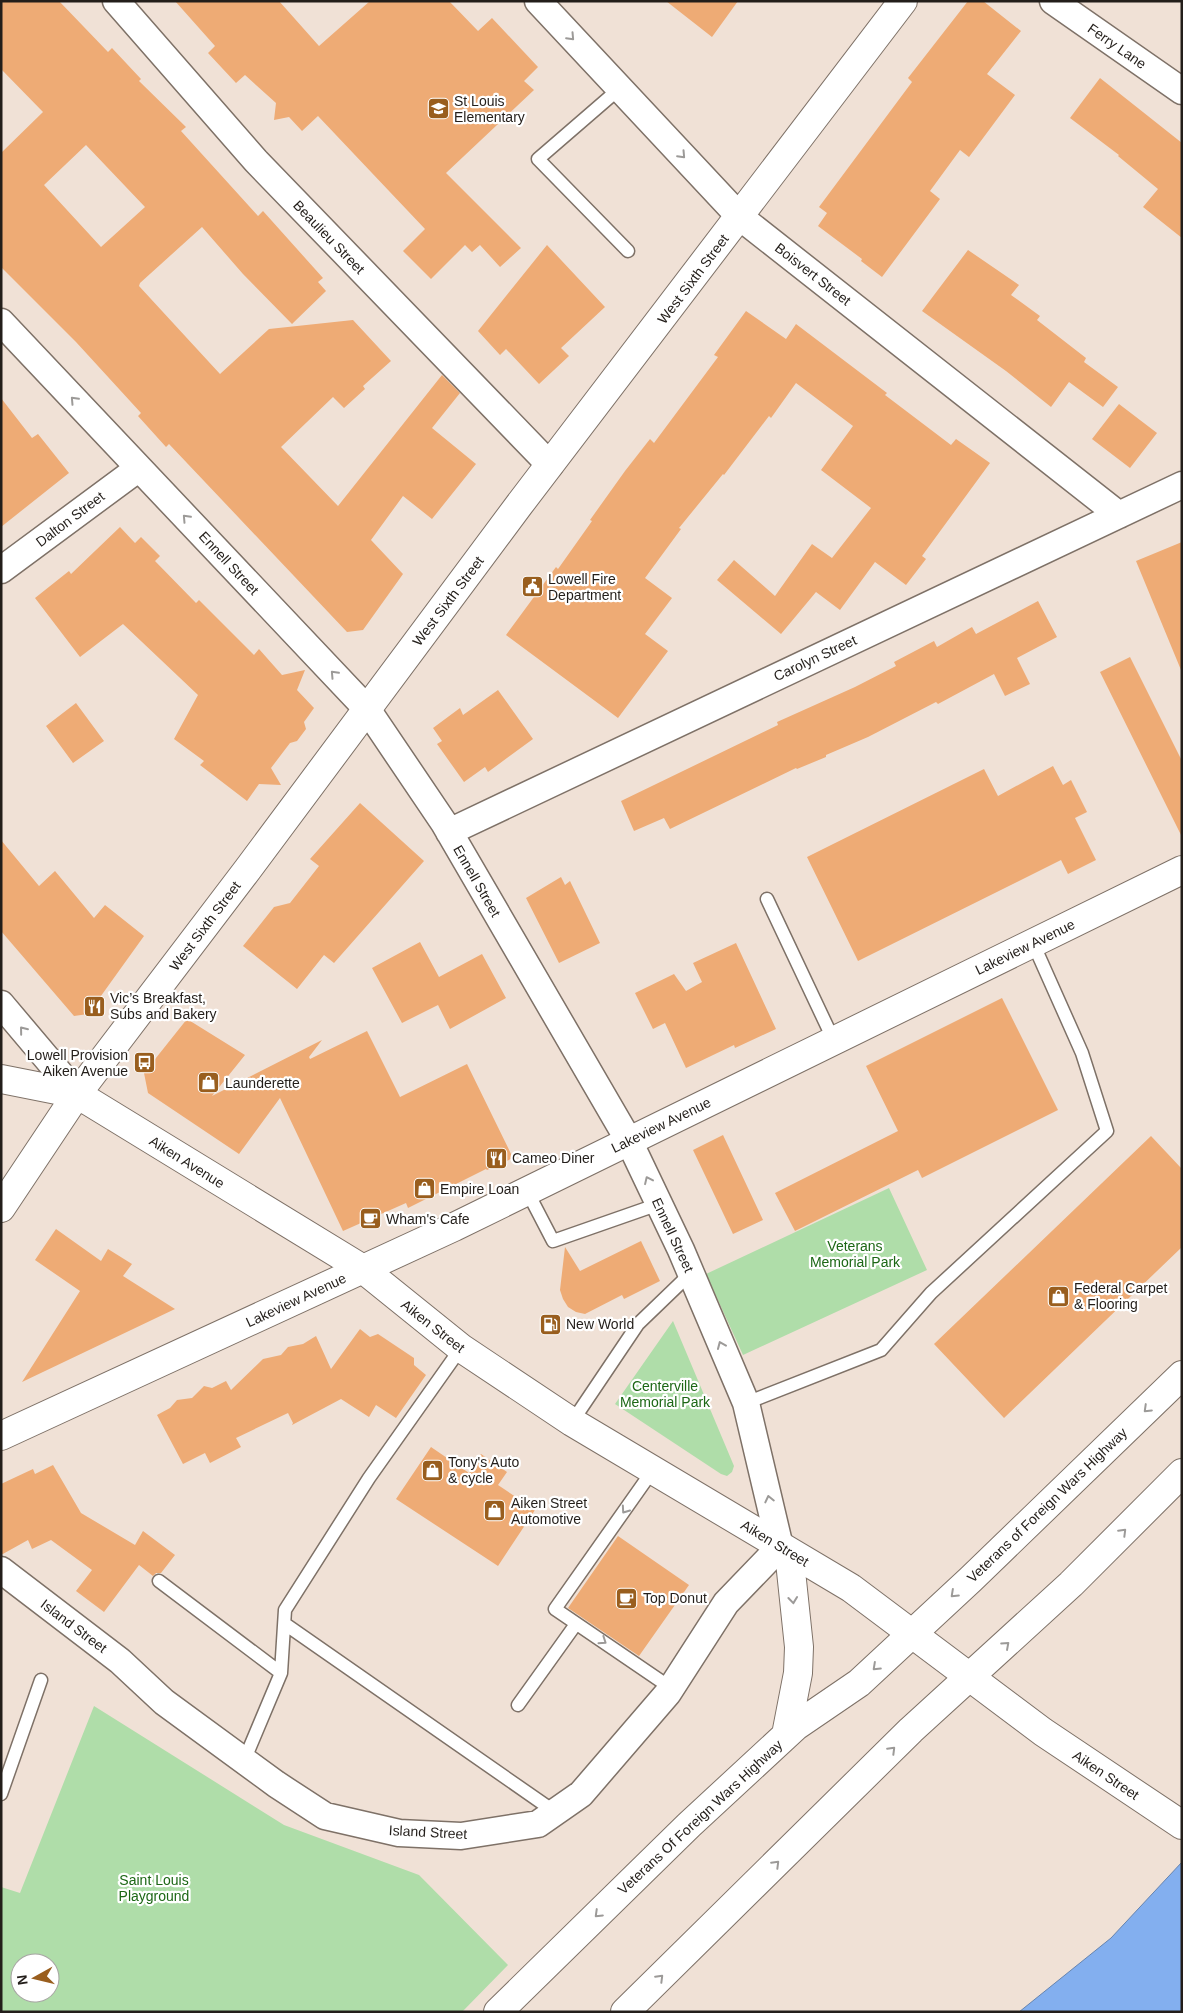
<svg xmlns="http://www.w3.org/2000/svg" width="1183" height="2013" viewBox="0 0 1183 2013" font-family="Arial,sans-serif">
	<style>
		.green { fill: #afdda9; fill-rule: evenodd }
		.water { fill: #83afef; stroke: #6684af }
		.building { fill: #eeab75; fill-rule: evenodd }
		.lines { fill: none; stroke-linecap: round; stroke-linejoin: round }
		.lane-casing { stroke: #7e7167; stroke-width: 15 }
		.street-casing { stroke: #7e7167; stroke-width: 29 }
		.secondary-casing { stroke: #7e7167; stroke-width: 30 }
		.primary-casing { stroke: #7e7167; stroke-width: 30 }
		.lane { stroke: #fff; stroke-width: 12 }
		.street { stroke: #fff; stroke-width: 26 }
		.secondary { stroke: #fff; stroke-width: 28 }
		.primary { stroke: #fff; stroke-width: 28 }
		.oneway { stroke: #9c9a98 }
		.labels { text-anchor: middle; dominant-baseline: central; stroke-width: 4.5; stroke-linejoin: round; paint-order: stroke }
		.street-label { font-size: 14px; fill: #231e1a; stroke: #fff }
		.poi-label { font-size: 14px; fill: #231e1a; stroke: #fff; text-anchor: start }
		.park-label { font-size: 14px; fill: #1c6715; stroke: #fff }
	</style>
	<rect width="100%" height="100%" fill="#f0e1d6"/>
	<!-- green -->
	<path class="green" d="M889,1188L927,1270L743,1355L706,1274Z
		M673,1321L734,1466L732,1472L727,1476L721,1474L615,1404Z
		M94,1706L284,1825L419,1875L508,1965L462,2012H1V1887L20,1893ZM20,1963H50V1993H20Z"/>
	<!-- water -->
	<path class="water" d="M1182,1862V2012H1019L1111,1938Z"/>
	<!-- building -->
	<path class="building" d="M1,1H59L108,52L112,48L141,79L139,81L186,127L181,131L258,216L263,211L323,278L318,282L326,291L292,324L243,274L202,227L140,283L139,286L220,374L269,329L353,320L391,361L363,386L365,389L344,408L333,397L281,447L338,506L442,375L460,393L432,428L476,464L432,519L403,496L371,540L403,574L363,630L347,632L169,444L166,447L138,416L141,413L76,342L1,267V153L43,112L1,69ZM86,145L145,207L101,247L44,185Z
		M175,1H279L319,46L370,1H449L478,31L492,18L538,67L524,81L534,90L446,173L521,248L500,267L480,245L472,252L465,245L431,279L403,251L425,229L318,116L302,131L289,117L274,120L276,103L245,75L236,83L208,53L215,46Z
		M666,1H738L712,37Z
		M968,1H983L1021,31L987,74L1015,95L969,157L960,150L930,191L940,199L882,277L861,261L862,259L818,226L827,213L819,207L912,82L908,78Z
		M1100,78L1182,143V238L1143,207L1158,189L1118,156L1119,155L1070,118Z
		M547,245L605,307L561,348L569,356L539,384L506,349L500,355L478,331Z
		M968,250L1019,285L1011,295L1040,316L1037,320L1086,358L1084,362L1118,387L1103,407L1069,382L1051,407L1006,371L922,311Z
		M746,311L786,339L796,324L887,393L885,395L951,445L956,439L990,463L922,556L926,559L906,585L875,562L840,610L816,592L781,634L717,580L734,560L775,596L812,544L832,558L871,508L821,470L853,426L796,383L771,418L769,416L724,475L723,474L679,528L681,529L645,578L672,598L645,634L668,651L618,718L506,635L556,567L558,569L592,521L590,520L625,471L650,439L654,443L718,357L714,355Z
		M1,398L32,438L38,434L69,473L1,527Z
		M1119,404L1157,433L1130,468L1092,439Z
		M120,527L135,543L141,537L160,556L155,561L196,603L199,600L254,655L259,649L282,675L305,670L297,690L314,708L304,722L306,729L297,741L290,743L271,768L281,785L259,784L247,801L200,765L204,761L174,739L198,695L123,624L80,657L35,598L69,571L71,574Z
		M1182,542V670H1181L1136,561Z
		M1038,601L1057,637L1017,658L1030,684L1005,696L994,674L938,704L936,702L868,737L826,755V757L797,769L796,768L670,829L664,818L634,831L621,801L778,725L777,722L855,687L896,666L894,662L934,641L937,647L972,627L976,634Z
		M1130,657L1182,761V837L1100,672Z
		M498,690L533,739L488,772L485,767L464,782L437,744L442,741L433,728L460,708L463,715Z
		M76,703L104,741L73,763L46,726Z
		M1053,766L1063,785L1071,780L1087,812L1075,818L1096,860L1068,874L1061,860L858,961L807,857L984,769L998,796Z
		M360,803L424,861L334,963L324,955L297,989L243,946L274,907L290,903L319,866L310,859Z
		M1,840L39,886L55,871L94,918L105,905L144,936L88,1014L74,1016L1,931Z
		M561,877L565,885L570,881L600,943L559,963L526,898Z
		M420,942L439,977L482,954L506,998L450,1029L438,1005L402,1023L372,968Z
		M736,943L776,1029L735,1048L734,1045L686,1068L665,1023L653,1029L635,993L674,974L686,991L702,982L693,963Z
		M1002,998L1058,1110L922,1178L918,1170L795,1231L775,1193L898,1131L866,1066Z
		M187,1019L245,1055L212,1096L322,1040L309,1057L310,1059L367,1031L400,1097L467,1064L513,1158L487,1170L486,1169L408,1208L406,1203L343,1231L280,1098L239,1154L148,1093L144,1073Z
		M723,1135L763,1220L733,1234L693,1150Z
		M1151,1136L1182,1169V1247L1004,1418L934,1344Z
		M56,1229L101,1261L108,1249L132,1264L123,1276L175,1309L22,1382L80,1291L35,1260Z
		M641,1241L660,1281L624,1299L622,1295L585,1314L576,1312L568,1307L563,1299L560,1290L565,1247L580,1271Z
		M360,1329L370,1337L378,1334L414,1358V1365L426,1375L396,1418L376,1405L369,1417L341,1399L292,1425L293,1423L288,1413L236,1438L241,1447L210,1463L205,1453L183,1464L157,1415L170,1408L177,1400L192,1398L204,1386L212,1388L226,1381L231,1390L263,1359L281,1355L288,1347L303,1344L316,1336L331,1369Z
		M431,1447L469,1473L481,1454L507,1472L498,1485L535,1510L498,1566L396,1499Z
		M53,1465L81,1513L135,1545L143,1531L175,1555L161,1573H156L153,1576L139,1565L104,1612L76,1591L92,1570L51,1540L32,1549L28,1540L1,1555V1484L33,1469L35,1474Z
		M618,1536L689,1585L639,1656L568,1608Z"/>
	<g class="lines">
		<defs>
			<path id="lane" d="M619,89L538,159L628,251
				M767,899L834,1041
				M527,1191L553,1241L659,1204
				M746,1403L881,1350L931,1293L1107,1131L1082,1053L1033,943
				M572,1422L638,1324L691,1273
				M653,1470L555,1609L671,1688
				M159,1581L281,1673
				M285,1624L555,1812
				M518,1705L576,1624
				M244,1761L281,1673L285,1610L369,1478L461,1348
				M1,1794L41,1680"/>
			<path id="street" d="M116,1L256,161L550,465
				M538,1L740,217L1119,515
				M1053,1L1182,91
				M1,322L367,709L444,823L629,1141L681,1250L746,1403L780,1547L726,1603L668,1693L581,1794L538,1824L461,1836L399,1833L325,1816L276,1784L164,1702L120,1661L1,1570
				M1,570L139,468
				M449,832L1182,485
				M1,1004L77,1094"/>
			<path id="secondary" d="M1,1079L77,1094L363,1269L461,1348L572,1422L851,1588L1043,1732L1182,1825
				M1,1208L77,1094L102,1061L248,869L519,505L903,1
				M1,1436L454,1227L1182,870"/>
			<path id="primary" d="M786,1735L798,1673L799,1647L789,1552
				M498,2012L689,1825L796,1726L859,1683L971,1579L1182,1375
				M625,2012L911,1730L1071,1584L1182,1473"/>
		</defs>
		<!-- lane casing -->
		<use href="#lane" class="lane-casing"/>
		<!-- street casing -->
		<use href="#street" class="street-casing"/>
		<!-- secondary casing -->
		<use href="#secondary" class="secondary-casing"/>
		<!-- primary casing -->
		<use href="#primary" class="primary-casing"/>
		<!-- lane -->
		<use href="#lane" class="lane"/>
		<!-- street -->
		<use href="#street" class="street"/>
		<!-- secondary -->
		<use href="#secondary" class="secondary"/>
		<!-- primary -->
		<use href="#primary" class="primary"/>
	</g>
	<!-- one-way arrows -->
	<defs><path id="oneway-chevron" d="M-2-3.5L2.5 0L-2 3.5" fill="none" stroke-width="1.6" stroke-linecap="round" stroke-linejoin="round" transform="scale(1.25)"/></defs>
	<g class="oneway">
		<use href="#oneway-chevron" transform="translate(571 37) rotate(47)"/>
		<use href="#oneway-chevron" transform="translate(682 155) rotate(47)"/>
		<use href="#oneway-chevron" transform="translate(74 400) rotate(-133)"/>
		<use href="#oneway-chevron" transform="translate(186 518) rotate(-133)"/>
		<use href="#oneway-chevron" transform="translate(334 674) rotate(-133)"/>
		<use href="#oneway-chevron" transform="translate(23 1030) rotate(-129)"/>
		<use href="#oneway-chevron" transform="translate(648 1180) rotate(-115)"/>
		<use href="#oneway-chevron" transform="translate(721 1345) rotate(-113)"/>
		<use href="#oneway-chevron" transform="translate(1147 1409) rotate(136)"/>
		<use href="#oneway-chevron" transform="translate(769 1499) rotate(-103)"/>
		<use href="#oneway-chevron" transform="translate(625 1510) rotate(125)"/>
		<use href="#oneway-chevron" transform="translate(1123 1532) rotate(-45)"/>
		<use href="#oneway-chevron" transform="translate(954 1594) rotate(137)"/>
		<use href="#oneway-chevron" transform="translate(793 1600) rotate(84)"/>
		<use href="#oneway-chevron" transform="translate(603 1641) rotate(34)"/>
		<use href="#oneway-chevron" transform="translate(1006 1645) rotate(-42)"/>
		<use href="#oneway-chevron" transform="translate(876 1667) rotate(137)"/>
		<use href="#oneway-chevron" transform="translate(892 1750) rotate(-45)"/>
		<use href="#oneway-chevron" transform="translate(776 1864) rotate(-45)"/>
		<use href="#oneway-chevron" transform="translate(598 1914) rotate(136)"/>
		<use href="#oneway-chevron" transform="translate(660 1978) rotate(-45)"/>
	</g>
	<!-- icons -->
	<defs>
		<symbol id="school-square" viewBox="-11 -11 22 22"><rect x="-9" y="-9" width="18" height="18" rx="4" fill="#995e1e" stroke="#fff"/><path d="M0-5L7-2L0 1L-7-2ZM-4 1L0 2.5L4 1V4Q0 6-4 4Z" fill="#fff"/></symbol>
		<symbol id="civic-square" viewBox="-11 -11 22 22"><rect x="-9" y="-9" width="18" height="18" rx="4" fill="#995e1e" stroke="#fff"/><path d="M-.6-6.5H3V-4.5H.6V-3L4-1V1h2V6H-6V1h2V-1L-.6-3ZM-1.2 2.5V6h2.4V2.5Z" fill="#fff"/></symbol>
		<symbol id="restaurant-square" viewBox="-11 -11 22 22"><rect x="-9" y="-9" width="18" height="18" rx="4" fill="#995e1e" stroke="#fff"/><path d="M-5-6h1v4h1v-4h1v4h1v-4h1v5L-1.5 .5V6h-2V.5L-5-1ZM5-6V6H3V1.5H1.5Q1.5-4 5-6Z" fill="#fff"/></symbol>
		<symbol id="bus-square" viewBox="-11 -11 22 22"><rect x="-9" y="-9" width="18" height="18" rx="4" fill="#995e1e" stroke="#fff"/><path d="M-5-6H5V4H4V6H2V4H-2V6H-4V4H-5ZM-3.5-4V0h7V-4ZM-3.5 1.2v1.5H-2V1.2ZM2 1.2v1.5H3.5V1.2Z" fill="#fff"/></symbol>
		<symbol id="shop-square" viewBox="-11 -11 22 22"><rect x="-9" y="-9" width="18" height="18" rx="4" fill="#995e1e" stroke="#fff"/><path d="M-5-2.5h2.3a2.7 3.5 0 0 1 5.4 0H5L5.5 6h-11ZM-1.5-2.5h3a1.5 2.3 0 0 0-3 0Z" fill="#fff"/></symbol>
		<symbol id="cafe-square" viewBox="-11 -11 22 22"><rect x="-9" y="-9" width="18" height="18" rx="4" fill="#995e1e" stroke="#fff"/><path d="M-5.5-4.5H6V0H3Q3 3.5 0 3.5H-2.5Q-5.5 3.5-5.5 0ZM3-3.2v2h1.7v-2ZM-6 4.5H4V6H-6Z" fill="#fff"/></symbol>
		<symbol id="fuel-square" viewBox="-11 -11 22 22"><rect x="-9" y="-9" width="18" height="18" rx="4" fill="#995e1e" stroke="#fff"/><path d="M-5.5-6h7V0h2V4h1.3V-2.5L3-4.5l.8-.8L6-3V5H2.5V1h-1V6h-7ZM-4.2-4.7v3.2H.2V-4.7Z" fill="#fff"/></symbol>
	</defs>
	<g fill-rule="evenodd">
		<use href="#school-square" x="426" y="96" width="25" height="25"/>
		<use href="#civic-square" x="520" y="574" width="25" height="25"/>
		<use href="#restaurant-square" x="82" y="994" width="25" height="25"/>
		<use href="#bus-square" x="132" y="1050" width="25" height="25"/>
		<use href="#shop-square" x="196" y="1070" width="25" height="25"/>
		<use href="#restaurant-square" x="484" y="1146" width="25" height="25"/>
		<use href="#shop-square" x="412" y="1176" width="25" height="25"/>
		<use href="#cafe-square" x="358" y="1206" width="25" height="25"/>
		<use href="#shop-square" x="1046" y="1284" width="25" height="25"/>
		<use href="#fuel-square" x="538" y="1312" width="25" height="25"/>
		<use href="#shop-square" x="420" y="1458" width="25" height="25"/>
		<use href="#shop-square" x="482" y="1498" width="25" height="25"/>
		<use href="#cafe-square" x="614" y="1586" width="25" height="25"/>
	</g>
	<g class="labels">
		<!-- street labels -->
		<g class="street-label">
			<text transform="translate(1117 46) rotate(35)">Ferry Lane</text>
			<text transform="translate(329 237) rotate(46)">Beaulieu Street</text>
			<text transform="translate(813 274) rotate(38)">Boisvert Street</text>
			<text transform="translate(693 279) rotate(-53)">West Sixth Street</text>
			<text transform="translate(70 519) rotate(-37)">Dalton Street</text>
			<text transform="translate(229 563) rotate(47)">Ennell Street</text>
			<text transform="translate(448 601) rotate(-53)">West Sixth Street</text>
			<text transform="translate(815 658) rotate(-25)">Carolyn Street</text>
			<text transform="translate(477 881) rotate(60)">Ennell Street</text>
			<text transform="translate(205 926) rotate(-53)">West Sixth Street</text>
			<text transform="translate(1025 947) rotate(-26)">Lakeview Avenue</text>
			<text transform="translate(661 1125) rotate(-26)">Lakeview Avenue</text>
			<text transform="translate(187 1162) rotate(32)">Aiken Avenue</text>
			<text transform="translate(673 1235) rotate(65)">Ennell Street</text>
			<text transform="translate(296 1300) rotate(-25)">Lakeview Avenue</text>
			<text transform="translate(433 1326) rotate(38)">Aiken Street</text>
			<text transform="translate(1047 1505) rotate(-44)">Veterans of Foreign Wars Highway</text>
			<text transform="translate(775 1543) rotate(31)">Aiken Street</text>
			<text transform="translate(74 1626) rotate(37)">Island Street</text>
			<text transform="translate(1106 1775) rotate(34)">Aiken Street</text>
			<text transform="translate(700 1817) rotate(-43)">Veterans Of Foreign Wars Highway</text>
			<text transform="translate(428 1832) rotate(3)">Island Street</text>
		</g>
		<!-- poi labels -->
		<g class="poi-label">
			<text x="454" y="101">St Louis<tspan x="454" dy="16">Elementary</tspan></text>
			<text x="548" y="579">Lowell Fire<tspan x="548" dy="16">Department</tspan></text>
			<text x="110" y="998">Vic’s Breakfast,<tspan x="110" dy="16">Subs and Bakery</tspan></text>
			<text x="128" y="1055" text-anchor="end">Lowell Provision<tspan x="128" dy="16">Aiken Avenue</tspan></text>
			<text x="225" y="1083">Launderette</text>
			<text x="512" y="1158">Cameo Diner</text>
			<text x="440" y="1189">Empire Loan</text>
			<text x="386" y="1219">Wham's Cafe</text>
			<text x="1074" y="1288">Federal Carpet<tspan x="1074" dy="16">&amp; Flooring</tspan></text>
			<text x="566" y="1324">New World</text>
			<text x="448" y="1462">Tony's Auto<tspan x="448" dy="16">&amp; cycle</tspan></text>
			<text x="511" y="1503">Aiken Street<tspan x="511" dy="16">Automotive</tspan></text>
			<text x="643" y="1598">Top Donut</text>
		</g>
		<!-- park labels -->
		<g class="park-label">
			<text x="855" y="1246">Veterans<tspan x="855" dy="16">Memorial Park</tspan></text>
			<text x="665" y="1386">Centerville<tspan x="665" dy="16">Memorial Park</tspan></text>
			<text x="154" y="1880">Saint Louis<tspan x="154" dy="16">Playground</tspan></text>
		</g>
	</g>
	<!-- border -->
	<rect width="1183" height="2013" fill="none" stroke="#231e1a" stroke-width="5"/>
	<!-- north arrow -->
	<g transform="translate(35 1978) rotate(262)"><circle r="24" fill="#ffffff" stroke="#a7a5a3"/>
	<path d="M0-4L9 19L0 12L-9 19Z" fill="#995e1e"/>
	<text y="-8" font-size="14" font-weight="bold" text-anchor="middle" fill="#231e1a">N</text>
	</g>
</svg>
